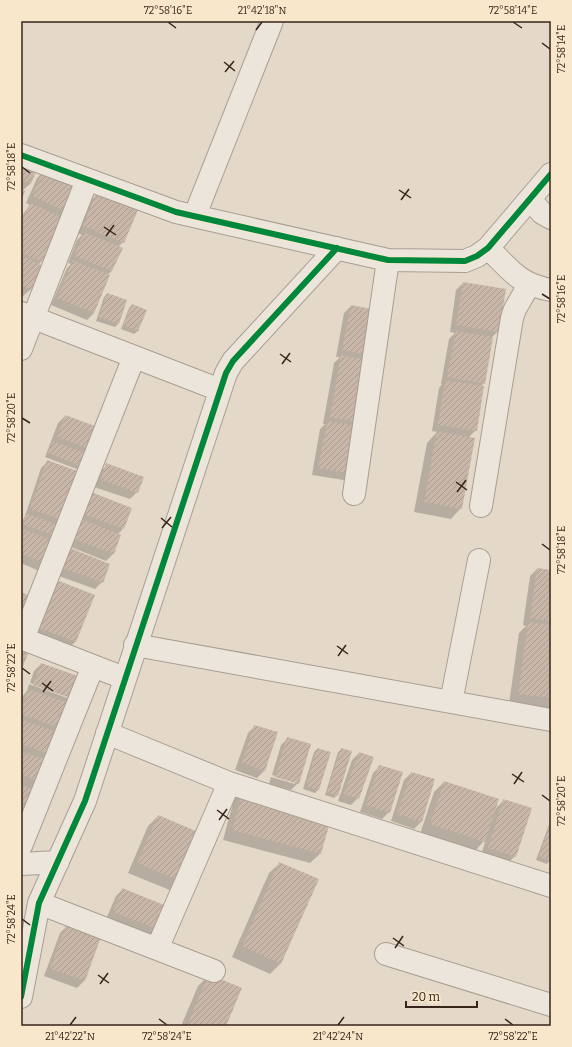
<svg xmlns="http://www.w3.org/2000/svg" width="572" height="1047" viewBox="0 0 572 1047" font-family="Bitter,serif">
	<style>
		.shadow { fill: #0003 }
		.building { fill: url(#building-hatch) }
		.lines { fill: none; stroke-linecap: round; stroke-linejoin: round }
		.minor-casing { stroke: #a99e92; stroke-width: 24 }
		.minor { stroke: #ece5db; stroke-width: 22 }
		.cycleway-casing { stroke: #f8e7cb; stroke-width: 8 }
		.cycleway { stroke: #00873e; stroke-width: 6 }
		.ticks { fill: none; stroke: #37251a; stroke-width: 1.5 }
		.neatline { fill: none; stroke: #37251a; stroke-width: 1.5 }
		.ticks-label { font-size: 10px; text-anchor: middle; fill: #37251a }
	</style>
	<defs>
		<pattern id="building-hatch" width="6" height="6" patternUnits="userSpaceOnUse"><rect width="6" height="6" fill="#c8b6a8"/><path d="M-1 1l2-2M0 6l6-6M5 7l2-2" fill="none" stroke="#ac9c90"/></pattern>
	</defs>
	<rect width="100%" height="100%" fill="#e4d9c8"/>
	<!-- shadow -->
	<path class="shadow" d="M21,160L37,167L30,184L22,191L21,200Z
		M44,171L66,211L61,217L41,262L38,265L41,267L30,290L23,296H21V217L30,205L26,203L37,178Z
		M97,194L123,242L118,247L121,248L112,271L107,275L109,276L94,313L87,320L51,305L67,268L71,264L68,263L77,240L82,235L77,233L90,201Z
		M463,283L498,331L492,337L484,383L481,386L476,430L468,438L461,508L451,519L414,512L427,443L437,432L432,431L439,388L442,384H441L449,339L455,333L450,332L456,290Z
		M107,294L126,300L118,324L115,327L96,321L104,297Z
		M132,305L146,310L138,331L134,334L121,329L129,308Z
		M351,306L386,313L350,481L312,475L320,429L325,424H323L334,363L340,357H336L344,313Z
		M65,416L101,430L82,471L45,457L58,423Z
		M48,461L65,521L56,541L50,538L39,571L21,563V523L25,516L41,468Z
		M107,465L137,492L130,499L94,487L100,472Z
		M84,501L123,529L118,534L120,535L113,554L106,561L68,546Z
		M63,556L102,582L95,589L56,575Z
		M537,569L551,571V708L549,709L509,704L519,633L526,626L523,625L530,576Z
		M59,582L94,595L75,642L68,649L34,635L52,589Z
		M41,664L80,678L39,780L31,789L21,839V698L27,691L29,684L70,699V697L30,683L34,671Z
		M255,726L264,771L257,778L235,770L248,733Z
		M288,738L298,783L291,790L269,784L271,777L295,784V782L272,775L281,745Z
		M317,749L319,789L315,793L303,789L314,752Z
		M342,749L337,795L334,798L325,795L338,752Z
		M359,753L358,798L351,805L338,801L352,760Z
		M380,766L389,812L382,819L360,812L373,773Z
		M411,773L421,822L414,829L391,821L404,780Z
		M444,782L495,809L504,800L515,856L508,863L481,855L486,839L474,852L420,834L434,792Z
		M244,789L321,853L310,863L223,840L234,799Z
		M158,816L201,835L172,891L128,873L148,826Z
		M551,819V859L547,864L536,860Z
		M280,863L281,963L270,974L232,957L269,873Z
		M123,889L168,908L152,937L106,919L116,896Z
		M67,926L100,938L84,981L77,988L44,976L60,933Z
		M208,976L225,1026H181L198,986Z"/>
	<!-- building -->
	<path class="building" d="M21,159L38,166L31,184L21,180Z
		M44,169L79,185L67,212L32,196Z
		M21,190L25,191L21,202Z
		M96,193L138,210L124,243L83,226Z
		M30,203L62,217L42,262L21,253V224Z
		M84,232L123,248L112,271L74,256Z
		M21,255L43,266L31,290L21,285Z
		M73,260L110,275L94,313L57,298Z
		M463,282L506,289L499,332L456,325Z
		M107,293L127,300L119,324L99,317Z
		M132,304L147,310L138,331L123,325Z
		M351,305L387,312L379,357L342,350Z
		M456,331L493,337L485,384L447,377Z
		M341,355L379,362L368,424L330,417Z
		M445,380L484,386L477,431L438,425Z
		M65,415L103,429L95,451L57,437Z
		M327,421L367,428L358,475L318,468Z
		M437,431L475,438L462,509L424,502Z
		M53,441L91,455L86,468L48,453Z
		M47,460L83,473L66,521L30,509Z
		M106,463L144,477L138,493L101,480Z
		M91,492L132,508L124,529L83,514Z
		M26,513L65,528L61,538L22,524Z
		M82,519L121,535L114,554L74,539Z
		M21,528L56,542L47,564L21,554Z
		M70,548L110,564L103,583L63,568Z
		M537,568L551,570V621L530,618Z
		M59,581L95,595L76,642L40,628Z
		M21,592L30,596L21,619Z
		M528,622L551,625V698L518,694Z
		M21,646L30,649L21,671Z
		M41,663L81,677L73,699L33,685Z
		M28,689L74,705L64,730L21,714V709Z
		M21,719L59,733L51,755L21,744Z
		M254,725L278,732L265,771L242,763Z
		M287,737L311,744L299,784L275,777Z
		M317,748L331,752L319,790L306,786Z
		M341,748L352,751L338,796L327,792Z
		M21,752L46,759L40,781L21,775Z
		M359,752L374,757L359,799L344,794Z
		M379,765L403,772L390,813L366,805Z
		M411,772L435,779L422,822L397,814Z
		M444,781L499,799L485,842L430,824Z
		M21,785L40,791L34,810L21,806Z
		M244,787L333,811L321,854L232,830Z
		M503,799L532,808L516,857L488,848Z
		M158,815L203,834L183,882L137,863Z
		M551,821V861L539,857Z
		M279,862L319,879L281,964L242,946Z
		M122,888L169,907L160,930L113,912Z
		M66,925L101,937L85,981L50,969Z
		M208,974L242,988L226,1026H187Z"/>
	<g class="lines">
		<defs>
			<path id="minor" d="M21,155L176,212L388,260L465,261L477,256L488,248L551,174
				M530,199L542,213L551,218
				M195,215L272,21
				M488,248C511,270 518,284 551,290
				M21,313L220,390
				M21,349L87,180
				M354,494L388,260
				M481,506L512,318L515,309L529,285
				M21,638L124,678
				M23,639L134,357
				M135,645L551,720
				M451,702L479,560
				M107,733L229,783L551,886
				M21,846L93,666
				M21,864L58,862
				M39,903L214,971
				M157,949L229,783
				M386,954L551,1005
				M21,997L39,903L85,801L226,373L233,361L337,248"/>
		</defs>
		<!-- minor casing -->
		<use href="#minor" class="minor-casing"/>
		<!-- minor -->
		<use href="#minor" class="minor"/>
		<defs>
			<path id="cycleway" d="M21,155L176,212L388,260L465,261L477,256L488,248L551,174
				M21,997L39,903L85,801L226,373L233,361L337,248"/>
		</defs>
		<!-- cycleway casing -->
		<use href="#cycleway" class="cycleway-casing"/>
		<!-- cycleway -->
		<use href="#cycleway" class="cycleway"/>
	</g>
	<!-- ticks -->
	<path class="ticks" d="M168,22L176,28M513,22L522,28M256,30L262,22M542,43L550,49M224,62L235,71M225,72L234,61M22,167L30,173M399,190L411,198M401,200L409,189M104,227L116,235M106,236L114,225M542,294L550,299M280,354L291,362M282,364L290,353M22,418L30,423M456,482L467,490M457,492L466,480M161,518L172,527M162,528L171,517M542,544L550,550M337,646L348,654M338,656L346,645M22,668L30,674M42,683L53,691M43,692L51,681M512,774L524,782M514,784L522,772M542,795L550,801M217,810L229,819M219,820L227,809M22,919L30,925M393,938L404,946M395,948L403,936M98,975L109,983M100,984L108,973M159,1019L167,1025M505,1019L513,1025M70,1025L76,1017M338,1025L344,1017"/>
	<!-- border -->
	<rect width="572" height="1047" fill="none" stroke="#f8e7cb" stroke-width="44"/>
	<!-- scale -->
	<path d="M406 1001v6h71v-6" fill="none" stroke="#37251a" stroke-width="2"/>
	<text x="412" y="1001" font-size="12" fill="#37251a" stroke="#f8e7cb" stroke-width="3" paint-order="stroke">20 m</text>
	<rect x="22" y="22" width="528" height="1003" class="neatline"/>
	<g class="ticks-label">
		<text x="168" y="14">72°58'16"E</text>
		<text x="262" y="14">21°42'18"N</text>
		<text x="513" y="14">72°58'14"E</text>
		<text transform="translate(561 49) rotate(-90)" y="4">72°58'14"E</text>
		<text transform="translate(11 167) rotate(-90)" y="4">72°58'18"E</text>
		<text transform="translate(561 299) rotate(-90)" y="4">72°58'16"E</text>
		<text transform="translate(11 418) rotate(-90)" y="4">72°58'20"E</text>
		<text transform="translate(561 550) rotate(-90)" y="4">72°58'18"E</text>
		<text transform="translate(11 668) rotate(-90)" y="4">72°58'22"E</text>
		<text transform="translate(561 801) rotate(-90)" y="4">72°58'20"E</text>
		<text transform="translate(11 919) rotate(-90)" y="4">72°58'24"E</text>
		<text x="70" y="1040">21°42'22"N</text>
		<text x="167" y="1040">72°58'24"E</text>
		<text x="338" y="1040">21°42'24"N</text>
		<text x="513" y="1040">72°58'22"E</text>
	</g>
</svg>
